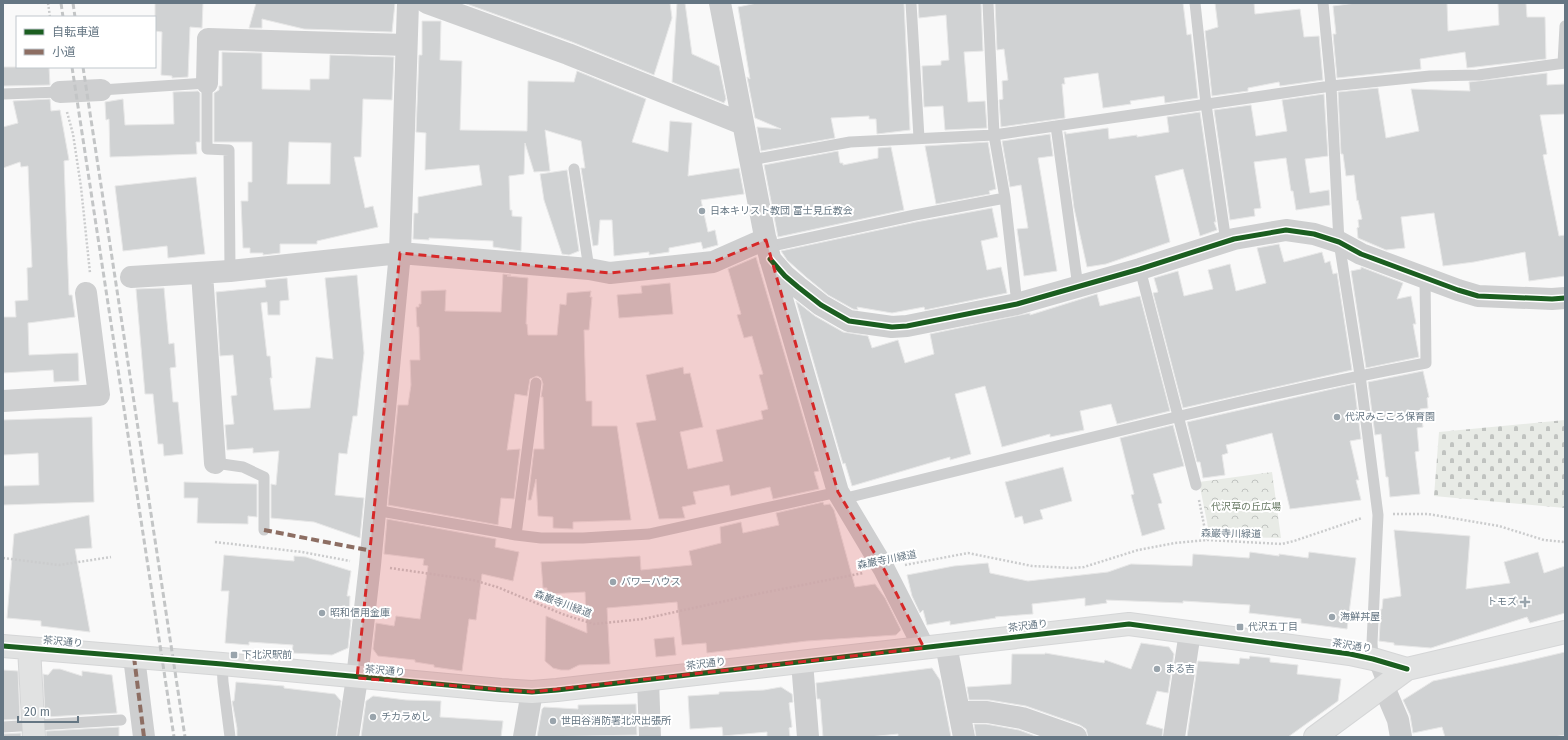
<svg xmlns="http://www.w3.org/2000/svg" width="1568" height="740" viewBox="0 0 1568 740" font-family="'Fira Sans','Noto Sans JP',sans-serif">
	<style>
		.cemetery { fill: url(#cemetery-stones) }
		.park { fill: url(#park-crowns) }
		.building { fill: #d0d2d3; stroke: #e8e8e8; fill-rule: evenodd }
		.lines { fill: none; stroke-linecap: round; stroke-linejoin: round }
		.secondary-casing { stroke: #d5d6d7; stroke-width: 24 }
		.path { stroke: #cbcccd; stroke-width: 2.5; stroke-dasharray: 2 2; stroke-linecap: butt }
		.lane { stroke: #cecfd0; stroke-width: 11 }
		.street { stroke: #cecfd0; stroke-width: 22 }
		.secondary { stroke: #e1e2e2; stroke-width: 22 }
		.rail { stroke: #c3c5c6; stroke-width: 3; stroke-dasharray: 6 3; stroke-linecap: butt }
		.quiet { stroke: #8d6e63; stroke-width: 4; stroke-dasharray: 8 4; stroke-linecap: butt }
		.cycleway-casing { stroke: #fff; stroke-width: 8 }
		.cycleway { stroke: #1b5e20; stroke-width: 5 }
		.marked { fill: #d62828; fill-opacity: 0.2; stroke: #d62828; stroke-width: 3; stroke-dasharray: 8 5; stroke-linejoin: round }
		.poi-dot { fill: #99a4ac; stroke: #fff; stroke-width: 1.5 }
		.labels { text-anchor: middle; dominant-baseline: central; stroke-width: 4; stroke-linejoin: round; paint-order: stroke }
		.poi-label { font-size: 10px; fill: #657683; stroke: #fff; text-anchor: start }
		.park-label { font-size: 10px; fill: #687a64; stroke: #fff }
		.street-label { font-size: 10px; fill: #657683; stroke: #fff }
	</style>
	<defs>
		<pattern id="cemetery-stones" width="16" height="16" patternUnits="userSpaceOnUse"><rect width="16" height="16" fill="#e8ebe6"/><path d="M2 7V4a2 2 0 0 1 4 0v3zM10 15v-3a2 2 0 0 1 4 0v3z" fill="#c0c3c0"/></pattern>
		<pattern id="park-crowns" width="20" height="18" patternUnits="userSpaceOnUse"><rect width="20" height="18" fill="#e8ebe6"/><path d="M2 6a3 3 0 1 1 6 0M12 15a3 3 0 1 1 6 0" fill="none" stroke="#c0c3c0"/></pattern>
	</defs>
	<rect width="100%" height="100%" fill="#f9f9f9"/>
	<!-- cemetery -->
	<path class="cemetery" d="M1565,420V508L1434,496L1439,432Z"/>
	<!-- park -->
	<path class="park" d="M1272,472L1281,538L1210,537L1199,482Z"/>
	<!-- building -->
	<path class="building" d="M155,3H203L202,28L190,27L188,77L172,78V76L161,75L162,32L155,31Z
		M256,3H395L392,32L304,29L262,19V28H249Z
		M464,3H670L672,18L654,75L572,42Z
		M677,3H685L692,54L719,66L726,99L724,103L672,82Z
		M757,3H904L910,130L877,134L876,119H869V116L831,118L835,138L761,151L757,127L781,129L755,118L747,77L750,79L738,7Z
		M918,3H981L983,51L964,52L968,102L985,101L987,128L945,130L943,106L924,107L922,66L941,65V61L949,60L946,15L919,18Z
		M995,3H1183L1187,35L1191,34L1198,98L1165,103L1164,96L1130,101L1131,104L1103,108L1098,73L1064,78L1065,84H1062L1065,118L1001,127L999,100L1003,99L1002,81L1008,80L1004,49L997,50Z
		M1215,3H1254L1255,14L1300,9L1304,37L1319,36L1323,80L1280,86L1279,82L1248,88V91L1212,96L1205,31L1218,27Z
		M1356,3H1447L1448,31L1499,25L1498,3H1526L1527,17H1545L1546,59L1467,68L1465,52L1420,59L1421,69L1337,78L1333,34H1336L1333,6Z
		M422,21H441L440,60L462,61L460,130L527,131L528,81L574,82L577,71L646,99L632,142L668,152L670,121L692,123L688,176L739,168L744,194L701,200L708,232L715,230L718,245L703,249L701,242L669,248V252L649,255V252L614,256L612,220H600L598,245L593,246L581,168H585L581,141L545,130L550,171L534,172L525,143L524,174L509,176L510,210H512V216L522,217L521,251L493,247V241L429,238V240L413,239L414,213H418V197L482,185L479,165L425,170L426,133L416,132L419,55H422Z
		M222,52L262,53V89L310,90V79H329L330,55L394,57L392,100L363,99L361,157H354L365,208L373,206L378,227L317,241V244H280V253L263,255V253H250V248H243L241,201H248V182H252V142H214V93L219,90V86H222ZM289,142L331,143L330,184H287Z
		M3,67H49L50,85L3,86Z
		M1547,73V85L1565,84V114L1540,115L1547,154L1543,155L1559,236L1565,235V276L1529,281L1525,252L1474,262L1443,266L1434,213L1401,217L1405,248L1386,250L1358,238L1357,228L1359,227L1358,220L1362,219L1358,200L1357,201L1354,175L1346,176L1343,154H1341L1338,92L1378,88L1386,138L1419,131L1411,89L1470,91L1469,82Z
		M198,91L200,93V142H196L197,154L110,157L109,119L106,120L105,102L123,99L125,125L174,124L173,92Z
		M1324,94L1328,156L1305,159L1310,193L1329,190L1330,205L1296,210L1293,191H1291L1286,158L1254,162L1261,208L1254,209L1255,216L1230,220L1214,110L1251,105L1256,136L1287,131L1282,100Z
		M50,99L51,111L60,110L69,160L64,161L69,295H72L75,317L28,323L29,355L78,353L79,381L54,382L53,370L3,373V317H16L15,301L28,300L27,268L32,267L28,166L21,167L20,162L3,168V127L18,123L13,101Z
		M1200,112L1216,222H1214L1217,230L1200,236L1183,169L1155,176L1170,242L1106,264L1087,267L1074,208L1064,132H1066V134L1108,128L1109,139L1137,135V137L1169,132L1167,117Z
		M1050,134L1053,156L1038,158L1057,271L1024,276L1017,229L1028,228L1021,185L1010,187L1002,141Z
		M988,142L996,189L989,191L990,194L936,204L925,146Z
		M891,147L904,210L778,237L764,165L838,151L840,163H843V165L878,158V148Z
		M567,170L579,251L569,255L562,254L544,200L540,174Z
		M196,177L205,254L168,258L167,246L123,251L115,186Z
		M992,208L998,237L981,241L987,270L1001,267L1007,293L925,310L924,307L892,313L857,307L858,310L853,309L828,295L806,277L787,260L781,251L916,222Z
		M1279,244L1284,262L1322,252L1325,263L1330,261L1333,274L1337,273L1352,370L1183,408L1153,293L1158,292L1154,278L1178,271L1184,296L1213,289L1208,270L1230,264L1236,291L1266,283L1257,248Z
		M756,257L819,471L814,472L819,489L773,499L770,487L731,496L729,485L693,492L696,504L682,507L685,518L659,519L636,423L656,420L646,375L683,367L684,374L690,373L703,427L680,432L688,469L723,461L716,430L763,419L761,411L768,409L759,375L763,374L752,336L744,338L737,315L741,314L728,269Z
		M1361,267L1403,283L1397,299L1411,296L1416,324H1413L1419,357L1366,368L1351,271L1361,269Z
		M503,274L511,275L507,276L528,278L526,324H527L528,335H557L560,304L566,305L567,293L591,291L590,297H592L589,330H584L586,401H592V426H617L631,520L573,522V529L553,528V517L538,516L536,479L531,500H528L534,449H544L543,397H541L543,384L541,378L537,376L530,379L527,396L515,394L507,450L520,449L514,499L501,498L498,525L388,505L398,405H408L411,385L410,360H420L419,327H417L416,307H419V304H421V291L446,290L445,311L501,312Z
		M357,275L364,353L357,416H353L347,454L339,453L335,495L364,498L360,538L314,522L271,518V484L276,485L279,451L253,453V448L227,450L225,425L234,424L231,396L237,395L233,355L220,356L216,292L266,287L265,280L287,278L289,300L280,301V315H268L267,302L261,303L267,356H270L272,378H270L274,410L310,408L316,357L333,359L325,278Z
		M670,283L673,314L619,318L617,295L642,293L641,286Z
		M164,288L169,344L174,343L176,367L170,368L173,402H178L183,454L164,456L163,444H158L153,394H145L136,289Z
		M1097,294L1100,306L1140,296L1170,411L1117,424L1111,404L1080,411L1084,430L1050,437V434L1002,447L985,386L955,394L971,454L950,460V457L852,486L845,463L843,464L796,301L815,316L843,332L868,336L872,348L898,340L905,363L934,354L930,334L1030,313V315Z
		M1423,371L1429,397L1427,398L1428,408L1420,409L1423,427L1417,428L1419,451L1415,452L1420,494L1390,497L1388,477H1386L1381,434L1375,435L1368,382Z
		M1354,384L1361,439L1350,441L1359,480H1356L1361,500L1290,509L1272,433L1226,445L1228,453L1222,455L1225,475L1203,478L1200,462H1197L1187,422Z
		M92,417L94,502L3,505V486L39,485L38,453L3,455V420Z
		M1173,425L1184,466L1153,474L1162,503L1158,504L1165,529L1142,536L1131,495L1134,494L1120,438Z
		M1063,467L1072,501L1040,510L1043,519L1024,524L1022,516L1015,518L1005,482Z
		M184,482L257,484V517L248,516V524L197,523L198,498H184Z
		M823,502L824,505L830,504L834,510L855,587L875,584L885,598L901,630L896,635L807,641L707,653L706,643L682,645L677,602L607,608L610,664L579,665L569,670H561L553,668L545,661L546,616L587,633L585,592L547,594V588H543L541,562L640,556L641,570L692,565L689,551L721,543L720,527L741,522L743,533L779,525L776,513Z
		M89,515L92,548L75,549L90,632L41,626V621L7,618L14,534Z
		M387,519L496,539L495,547L519,552L513,581L482,574L476,620L469,619L462,671L434,667V665L415,662V660L378,656L373,649L376,623L394,626L396,616L420,619L428,566L423,565L424,559L384,554Z
		M1394,530L1470,536L1466,589L1510,583L1504,562L1538,552L1544,573L1565,566V613L1530,623L1527,617L1431,648L1394,645V643L1379,641L1381,609H1382L1383,599L1401,596Z
		M1250,552L1279,556V554L1308,558L1309,552L1356,558L1347,629L1301,623V619L1249,613L1250,605L1183,601V603L1106,600L1107,603L1085,606V598L1032,604L1033,614L995,617L996,618L950,625V621L927,625L923,610L920,613L912,596L907,575L954,566L988,563L990,573L1028,581L1108,572L1131,564L1192,566L1193,554L1249,558Z
		M224,555L294,561V556L306,557L351,571L347,596H350L349,619L351,620L348,648L332,655L292,653L293,645L249,642V645L225,643L229,591H221Z
		M674,637L676,655L656,657L654,639Z
		M1141,643L1169,647L1174,654L1168,693L1157,691L1146,724L1163,729L1162,737H1088L1086,729L1080,725L1026,706L989,700H969L967,687L1011,684L1012,654H1045V653L1104,663L1105,660L1131,669Z
		M1565,652V735L1554,737H1445L1442,727L1413,733L1410,715L1403,700L1433,681L1518,663Z
		M1250,656L1270,658V662L1298,665L1297,674L1341,679L1338,701L1288,737H1187L1198,661L1239,664L1240,658L1249,659Z
		M932,668L940,680L951,737H898V734L869,737H823L820,699H817L816,683Z
		M53,669H60L82,676V671L112,675L117,713L45,717L43,674L48,675Z
		M3,670L18,671L20,719L3,720Z
		M236,682L284,686V688L335,694L341,701L336,737H237V728L232,701H234Z
		M781,687L792,694L793,702L789,703L792,727L789,728L790,737H767V732L723,736L722,727L690,729L688,696L719,694V692L764,690Z
		M373,696L406,700L441,701L440,717L503,721L501,737H361L366,701Z
		M636,704L637,735L537,737L542,709L544,707L578,709V705Z
		M974,724H986L1019,730L1038,737H976Z
		M119,727V737H46V731Z
		M21,733V737H3V734Z"/>
	<g class="lines">
		<defs>
			<path id="secondary" d="M3,646L222,664L501,690L532,692L557,690L1129,624L1350,654L1373,659L1407,669L1565,632
				M29,648L34,737
				M1315,737L1407,669"/>
		</defs>
		<!-- secondary casing -->
		<use href="#secondary" class="secondary-casing"/>
		<!-- path -->
		<path class="path" d="M48,3L50,17
			M67,112L73,134L81,187L90,273
			M1199,500L1207,540
			M1393,514H1428L1499,526L1544,540L1565,542
			M215,542L302,552L350,561
			M3,558L59,565L111,557
			M905,565L968,553L1032,566L1073,568L1084,567L1138,550L1175,543L1207,540L1282,544L1294,541L1362,518
			M390,568L473,580L497,587L565,615L594,624L643,619L762,593L863,573"/>
		<!-- lane -->
		<path class="lane" d="M911,3L919,138
			M988,3L994,135L1005,198L1017,304
			M1195,3L1206,104L1226,242
			M1323,3L1331,86L1339,242L1360,375L1378,515L1372,643L1373,659L1384,687
			M1563,63L1565,26
			M101,90L207,83V149L229,150L230,271
			M3,94L60,92
			M1056,126L1078,287
			M751,160L850,142L994,135L1331,86L1430,76L1478,75L1565,63
			M574,169L589,269
			M767,247L915,215L1005,198
			M1140,269L1196,485
			M215,463L243,467L264,477V530
			M842,499C1036,452 1230,400 1426,363L1425,277
			M375,510L516,535L541,538H583L649,534L838,492
			M516,535L536,383
			M222,664L223,682L230,737
			M3,727L121,720"/>
		<!-- street -->
		<path class="street" d="M427,3L568,54L743,124
			M720,3L767,247L838,492L884,569L924,648
			M207,83L208,39L406,45
			M60,92L101,90
			M770,259L785,276L798,287L821,305L849,321L892,327L907,326L1017,304L1140,269L1234,239L1286,230L1314,234L1339,242L1361,254L1458,290L1478,296L1552,299L1565,298
			M202,273L215,463
			M131,277L230,271L400,253L589,269L610,273L713,262L756,243L766,240
			M3,401L99,395L86,293
			M946,645L964,737
			M134,657L144,737
			M802,662L808,737
			M648,680L650,737
			M1384,687L1398,720L1401,737
			M960,712H987L1022,718L1076,737
			M348,737L357,678L370,565L400,253L408,3
			M524,737L532,692
			M1174,737L1190,632"/>
		<!-- secondary -->
		<use href="#secondary" class="secondary"/>
		<!-- rail -->
		<path class="rail" d="M61,3L63,17
			M73,3L75,17
			M72,67L174,737
			M83,67L185,737"/>
		<!-- quiet -->
		<path class="quiet" d="M264,530L367,550
			M134,657L144,737"/>
		<defs>
			<path id="cycleway" d="M770,259L785,276L798,287L821,305L849,321L892,327L907,326L1017,304L1140,269L1234,239L1286,230L1314,234L1339,242L1361,254L1458,290L1478,296L1552,299L1565,298
				M3,646L222,664L501,690L532,692L557,690L1129,624L1350,654L1373,659L1407,669"/>
		</defs>
		<!-- cycleway casing -->
		<use href="#cycleway" class="cycleway-casing"/>
		<!-- cycleway -->
		<use href="#cycleway" class="cycleway"/>
	</g>
	<!-- marked area -->
	<path class="marked" d="M766,240L838,492L884,569L924,648L532,692L357,678L400,253L610,273L713,262Z"/>
	<!-- markers -->
	<g class="poi-dot">
		<circle cx="702" cy="211" r="4"/>
		<circle cx="1337" cy="417" r="4"/>
		<circle cx="613" cy="582" r="4"/>
		<path d="M1523 596h4v4h4v4h-4v4h-4v-4h-4v-4h4z"/>
		<circle cx="322" cy="613" r="4"/>
		<circle cx="1332" cy="617" r="4"/>
		<rect x="1236" y="623" width="8" height="8" rx="2"/>
		<rect x="230" y="651" width="8" height="8" rx="2"/>
		<circle cx="1157" cy="669" r="4"/>
		<circle cx="373" cy="717" r="4"/>
		<circle cx="553" cy="721" r="4"/>
	</g>
	<g class="labels">
		<!-- poi labels -->
		<g class="poi-label">
			<text x="710" y="211">日本キリスト教団 富士見丘教会</text>
			<text x="1345" y="417">代沢みこころ保育園</text>
			<text x="621" y="582">パワーハウス</text>
			<text x="1517" y="602" text-anchor="end">トモズ</text>
			<text x="330" y="613">昭和信用金庫</text>
			<text x="1340" y="617">海鮮丼屋</text>
			<text x="1248" y="627">代沢五丁目</text>
			<text x="242" y="655">下北沢駅前</text>
			<text x="1165" y="669">まる吉</text>
			<text x="381" y="717">チカラめし</text>
			<text x="561" y="721">世田谷消防署北沢出張所</text>
		</g>
		<!-- park labels -->
		<g class="park-label">
			<text x="1246" y="507">代沢草の丘広場</text>
		</g>
		<!-- street labels -->
		<g class="street-label">
			<text transform="translate(1231 534) rotate(1)">森巌寺川緑道</text>
			<text transform="translate(887 560) rotate(-11)">森巌寺川緑道</text>
			<text transform="translate(563 604) rotate(20)">森巌寺川緑道</text>
			<text transform="translate(1028 626) rotate(-7)">茶沢通り</text>
			<text transform="translate(63 642) rotate(5)">茶沢通り</text>
			<text transform="translate(1352 646) rotate(9)">茶沢通り</text>
			<text transform="translate(706 664) rotate(-7)">茶沢通り</text>
			<text transform="translate(385 671) rotate(5)">茶沢通り</text>
		</g>
	</g>
	<!-- border -->
	<rect width="1568" height="740" fill="none" stroke="#657683" stroke-width="8"/>
	<!-- legend -->
	<rect x="16" y="16" width="140" height="52" fill="#ffffff" stroke="#c1c8cd"/>
	<rect x="24" y="29" width="20" height="6" fill="#1b5e20" stroke="#c1c8cd"/>
	<text x="52" y="36" font-size="12" fill="#657683">自転車道</text>
	<rect x="24" y="49" width="20" height="6" fill="#8d6e63" stroke="#c1c8cd"/>
	<text x="52" y="56" font-size="12" fill="#657683">小道</text>
	<!-- scale -->
	<path d="M18 716v6h60v-6" fill="none" stroke="#657683" stroke-width="2"/>
	<text x="24" y="716" font-size="12" fill="#657683" stroke="#ffffff" stroke-width="3" paint-order="stroke">20 m</text>
</svg>
